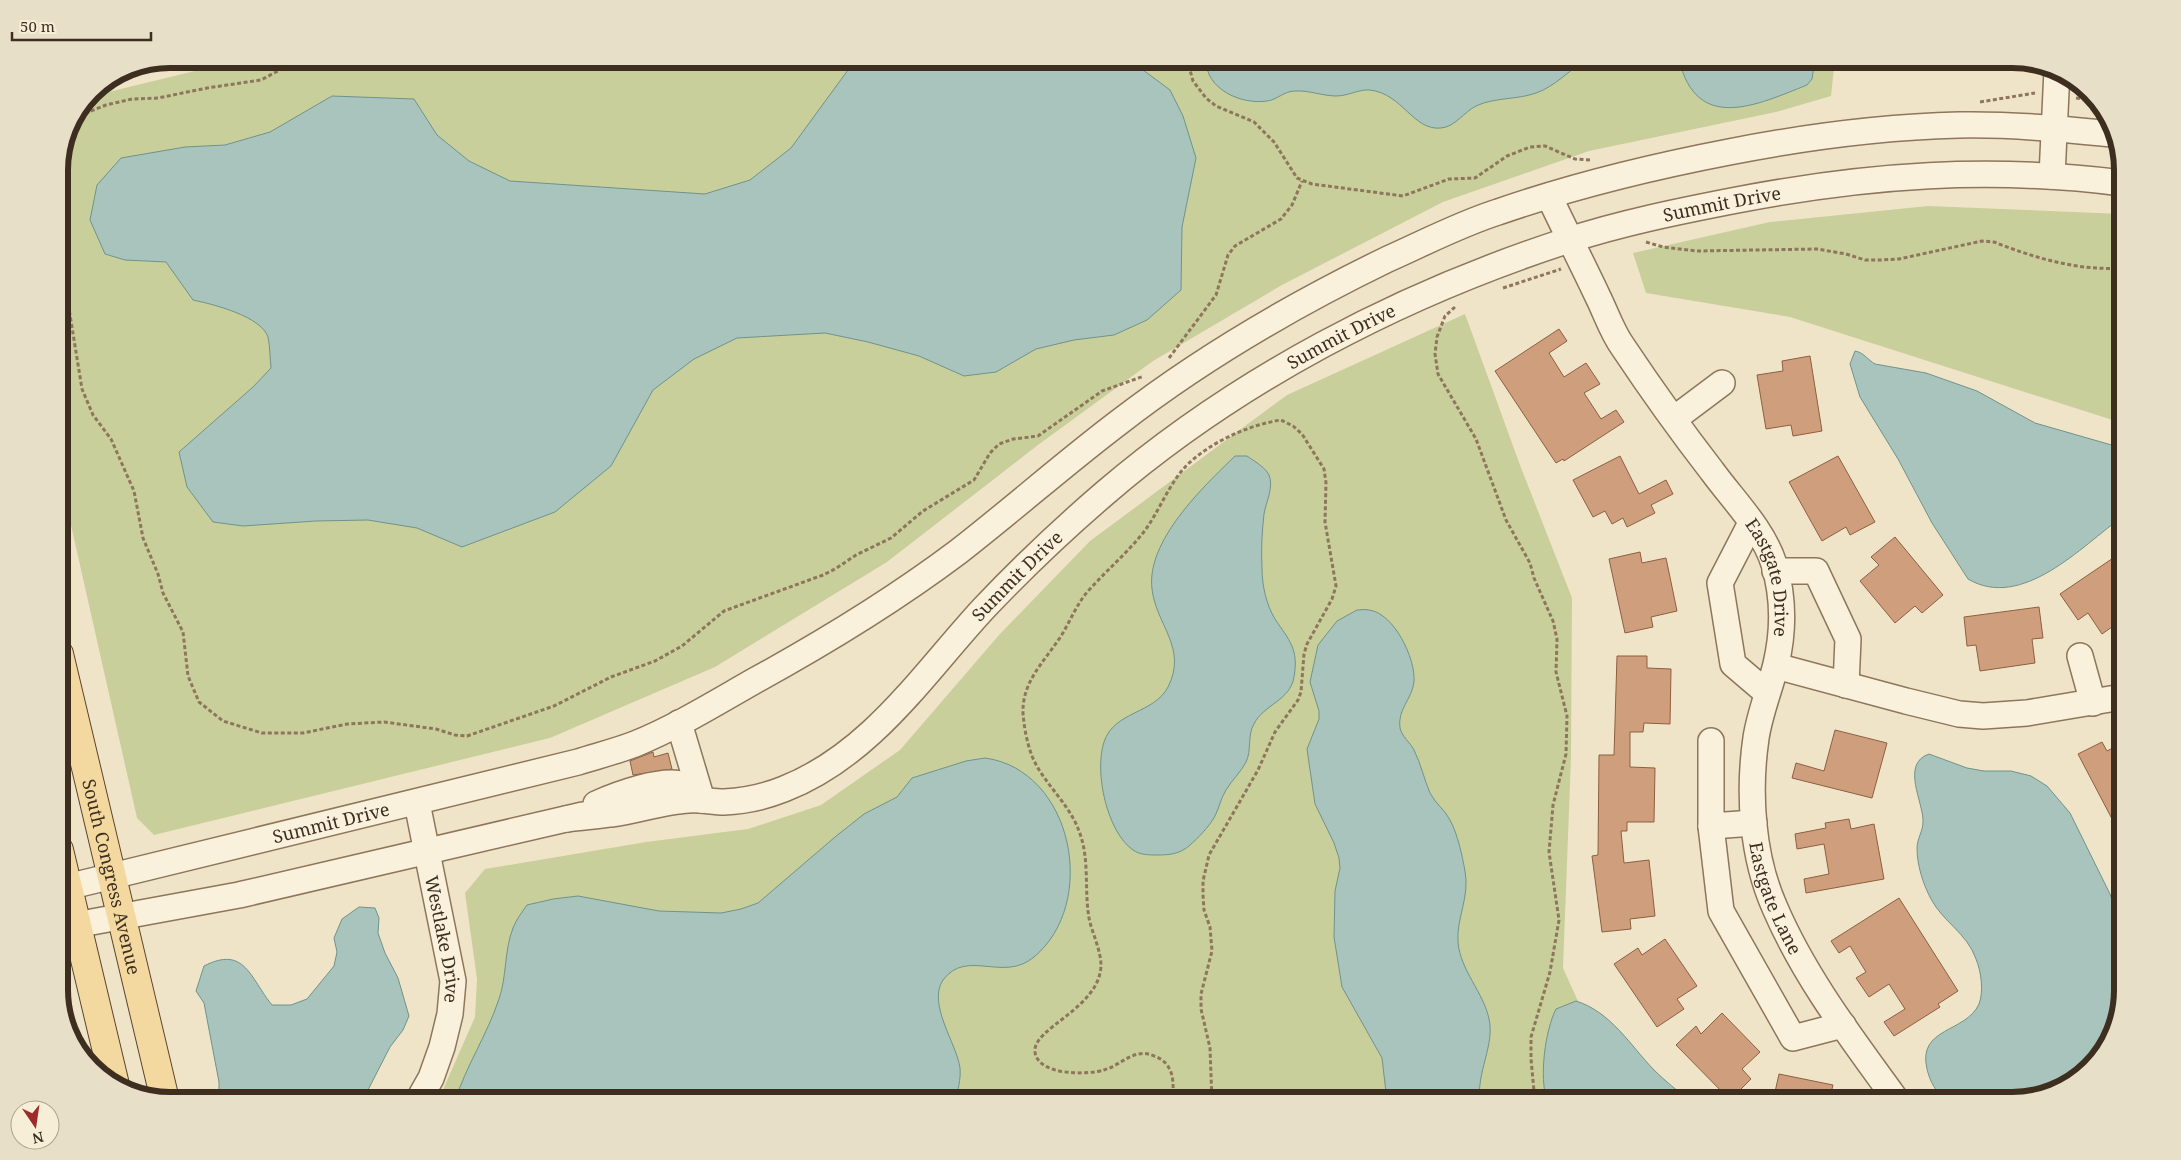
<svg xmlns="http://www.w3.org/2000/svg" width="2181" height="1160" viewBox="0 0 2181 1160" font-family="'Noto Serif',serif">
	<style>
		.green { fill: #c9cf9b }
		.water { fill: #a9c4bc; stroke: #6f938a }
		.building { fill: #cf9f7d; stroke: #8d5f41 }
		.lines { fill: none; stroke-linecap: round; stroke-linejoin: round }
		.minor-casing { stroke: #8d765c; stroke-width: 28 }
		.major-casing { stroke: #5b4430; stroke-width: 30 }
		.path { stroke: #8d765c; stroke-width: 3; stroke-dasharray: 4 2.5; stroke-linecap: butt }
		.minor { stroke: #faf1dc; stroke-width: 25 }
		.major { stroke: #f3d9a0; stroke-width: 28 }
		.labels { text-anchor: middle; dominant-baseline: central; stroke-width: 4.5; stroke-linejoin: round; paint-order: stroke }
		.street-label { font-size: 18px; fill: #3d2e20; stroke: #f7eed8 }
		.rim { fill: none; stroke: #3d2e20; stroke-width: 6 }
	</style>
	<rect width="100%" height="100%" fill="#f0e4c8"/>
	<!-- green -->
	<path class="green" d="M244,59H1835L1831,96L1776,112L1589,151L1443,202L1282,285L1153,361L1038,445L887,562L715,667L550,738L154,835L137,818L59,472V163L70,121L88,97Z
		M1928,206L2122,214V423L1790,317L1646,293L1633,253L1770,222Z
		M1465,314L1520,465L1572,598L1571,758L1563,968L1623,1101H438L475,1017L477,979L465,893L485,869L646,842L748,829L821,805L900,750L999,635L1090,541L1287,395Z"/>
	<!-- water -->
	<path class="water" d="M856,59H1123L1135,64L1170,90L1183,116L1196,158L1182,227L1181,290L1147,320L1114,335L1074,340L1036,349L996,372L964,376L919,356L868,342L825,333L737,338L694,359L653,390L611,466L555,512L462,547L417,528L368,520L316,521L243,526L213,522L187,487L179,452L253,387L271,368C270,359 270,346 268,337C261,316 212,304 193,300L166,262L125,260L105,254L90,220L97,185L121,158L185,147L225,145L270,132L332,96L414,99L437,135L469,161L510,181L705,194L750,180L791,148Z
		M1206,59H1586C1570,70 1554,87 1536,93C1517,100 1495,97 1476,106C1464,112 1455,127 1441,128C1413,131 1403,94 1370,90C1359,89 1348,96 1336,96C1323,96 1308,90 1295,91C1284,91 1277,100 1267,101C1241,105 1205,89 1206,59Z
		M1679,59H1815L1812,79L1807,85C1757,105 1696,134 1679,59Z
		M1855,351C1863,352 1868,360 1875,364L1926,373L1977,391L2035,423L2122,448V517C2082,546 2022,611 1968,579L1932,523L1898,459L1860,397L1850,364Z
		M1235,456H1247C1254,461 1265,467 1269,475C1274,487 1266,502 1264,514C1262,531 1261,550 1262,568C1262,585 1266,604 1275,619C1289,640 1299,649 1294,677C1290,701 1264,704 1254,724C1247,735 1252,750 1246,762C1241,772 1232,780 1226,790C1221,798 1219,808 1215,816C1209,827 1198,838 1189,846C1179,854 1170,855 1157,855C1149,855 1140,855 1133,850C1107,832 1094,772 1104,742C1114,711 1154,714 1168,687C1188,648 1156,625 1152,589C1146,541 1203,487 1235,456Z
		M1357,610C1361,610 1365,609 1369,610C1394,613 1416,659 1414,682C1412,699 1397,710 1400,728C1402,737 1410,742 1414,750C1421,764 1424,779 1430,793C1435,803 1445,810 1450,820C1458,835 1462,855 1465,871C1470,897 1456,919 1458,942C1460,970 1484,993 1489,1019C1495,1045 1476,1073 1480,1101H1387L1382,1058L1342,987L1334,937L1335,891L1340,868L1339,858L1334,843L1315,804L1307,749L1319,719V711L1310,682L1318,645L1337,621Z
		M1929,754L1967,768L1984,771H2011L2031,776L2047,786L2070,813L2110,894L2122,931V990L2111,1039L2073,1083L2011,1101H1946C1936,1092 1930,1082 1927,1069C1917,1027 1966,1033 1979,1004C1984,991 1981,971 1976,959C1967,933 1943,922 1931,899C1923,884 1917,865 1917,848C1917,839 1923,831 1923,822C1924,803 1900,764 1929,754Z
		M985,758C1073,770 1099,903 1034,957C1003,983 967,948 943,980C927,1004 957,1044 960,1068C961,1079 958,1090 955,1101H455C466,1066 487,1035 499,999C507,976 504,951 513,928C516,920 522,912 527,905L553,899L578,896L659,911L721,913L741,909L758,903L835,837L864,814L897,797L912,778L966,761Z
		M359,907L375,908L379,918L378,933L385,953L398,978L409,1016L403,1030L390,1047L369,1088L358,1101H219V1082L204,1003L196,991L204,966C245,945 250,978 272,1005H291L307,999L334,966L337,952L334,938L342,919Z
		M1576,1001C1611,1012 1630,1045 1654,1070C1665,1081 1678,1091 1690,1101H1547C1539,1077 1545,1031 1556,1009Z"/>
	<!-- building -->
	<path class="building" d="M1559,329L1567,341L1549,353L1564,377L1586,363L1600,384L1584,393L1601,419L1616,410L1624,422L1564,461L1563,459L1556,463L1495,371Z
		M1810,356L1822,431L1793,436L1791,425L1766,429L1757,375L1783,371L1782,361Z
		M1620,456L1639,494L1666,480L1673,494L1651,505L1655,513L1627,527L1623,518L1612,524L1605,511L1593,517L1573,480Z
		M1838,456L1875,522L1850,535L1846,527L1822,541L1789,482Z
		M1895,537L1943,595L1922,613L1915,606L1895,623L1860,581L1879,565L1871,557Z
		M1640,552L1642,563L1666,558L1677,611L1651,617L1653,627L1625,633L1609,559Z
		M2122,552V620L2102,634L2088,613L2078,620L2060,594Z
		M2039,607L2043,638L2032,639L2035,663L1980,671L1976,645L1967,646L1964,617Z
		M1617,656H1647V668L1671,669L1670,724L1644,723L1643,732H1630V767L1655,768L1654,822H1627V831H1621L1624,863L1649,860L1655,916L1630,919L1631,929L1602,932L1592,856L1598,855L1599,755H1614Z
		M1835,730L1887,743L1872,798L1792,778L1796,763L1824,771Z
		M2102,742L2107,751L2122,743V838L2078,754Z
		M653,752L654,757L668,753L672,769L633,775L630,761Z
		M1849,819L1851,829L1874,824L1884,879L1806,893L1804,879L1829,874L1824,844L1797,849L1795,834L1826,828L1825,823Z
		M1899,898L1958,991L1938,1004L1940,1007L1894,1036L1884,1022L1905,1009L1889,984L1869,997L1856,978L1866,972L1850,946L1839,953L1831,941Z
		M1665,939L1697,986L1677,999L1684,1009L1657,1027L1614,964L1638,948L1642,955Z
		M1722,1013L1760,1052L1742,1069L1751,1079L1730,1100L1676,1045L1696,1026L1701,1034Z
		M1779,1074L1833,1085L1829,1101H1773Z"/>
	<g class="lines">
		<defs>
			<g id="minor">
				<path d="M2052,176L2057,70"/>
				<path id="s1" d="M1549,196C1565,230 1582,263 1598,297C1606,313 1612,332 1623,347C1651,389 1681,431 1712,471C1733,500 1763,529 1774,564C1784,598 1784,630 1776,664C1770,689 1760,712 1756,738C1748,793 1752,857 1775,908C1805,978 1853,1040 1897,1101"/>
				<path d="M1674,419L1722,383"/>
				<path d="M1751,523L1720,583L1733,664L1767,693"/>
				<path d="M1775,571H1816L1848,639L1846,685"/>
				<path d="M2080,656L2093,703"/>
				<path d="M1776,666L1906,701L1959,714L1983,716L2027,713L2122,697"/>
				<path d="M679,723L702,800"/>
				<path d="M1711,741V826L1754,823"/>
				<path id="s2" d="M417,803L453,981L450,1014L442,1047L431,1078L418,1101"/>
				<path d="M596,804C616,795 664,777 684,785C691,787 697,796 702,800"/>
				<path id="s3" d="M567,819C582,817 597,816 611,814C637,811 663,801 689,800C700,799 712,802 724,802C745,801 764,797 784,789C871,755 923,674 984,608C1022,568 1063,529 1105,493C1238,379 1400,295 1566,241C1621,223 1680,211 1737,200C1867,175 1990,166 2122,183"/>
				<path d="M1711,826L1721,911L1793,1038L1843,1025"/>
				<path id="s4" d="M59,889L578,762C597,756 617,751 635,744C677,727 717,702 756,680C827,641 894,600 958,552C1012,510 1064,464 1118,423C1203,357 1291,306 1388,259C1424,243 1460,224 1498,212C1573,186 1651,167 1729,152C1805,137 1882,127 1959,125C2010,124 2061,129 2112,134"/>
				<path d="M59,928L239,895L583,815"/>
			</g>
			<g id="major">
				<path id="s5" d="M59,654L165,1100"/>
				<path d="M59,850L115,1085"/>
			</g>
		</defs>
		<!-- minor casing -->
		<use href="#minor" class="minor-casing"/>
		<!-- major casing -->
		<use href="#major" class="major-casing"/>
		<!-- path -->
		<path class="path" d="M1187,59L1193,81L1206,98L1216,106L1254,122L1274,142L1297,178L1312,184L1403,196L1449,179L1475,178L1507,156L1530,147L1545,146L1575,159L1591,160
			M2076,98L2095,101
			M1980,102L2035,93
			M69,125L86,113L106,105L132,99L158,98L207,88L261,80L291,64L320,59
			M1646,242L1663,247L1696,251L1817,249L1846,254L1865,260H1880L1899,259L1982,241L1994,242C2035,258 2078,271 2122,268
			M59,247L82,389L93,415L111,439L134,491L143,538L158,574L163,593L183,632L188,676L199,702L223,721L262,733H303L347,724L384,722L436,729L455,735L467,736L554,706L611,677L655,661L682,646L724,611L823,575L835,569L856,555L891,538L923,511L974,480L990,453L999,444L1013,439L1038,436L1102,391L1144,376
			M1503,288L1561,269
			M1455,307L1445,316L1437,337L1435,354L1438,374L1476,439L1506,520L1530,563L1534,578L1553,621L1557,639L1556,672L1567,716L1566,754L1553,805L1549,852L1559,920L1550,972L1531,1037V1059L1534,1091L1532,1101
			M1169,358L1216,295L1228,255L1235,246L1281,219L1292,205L1302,181
			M1174,1101C1172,1090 1175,1078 1169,1068C1166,1062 1160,1058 1154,1056C1134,1047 1122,1065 1104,1070C1088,1075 1038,1076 1035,1052C1032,1028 1099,1009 1101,966C1101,950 1092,933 1089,918C1084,889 1090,859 1079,831C1069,803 1043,783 1032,756C1027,743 1024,727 1023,713C1022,681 1045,661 1061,636C1071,620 1077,603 1089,590C1107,570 1127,553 1143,533C1160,511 1169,482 1189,463C1213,441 1249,425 1281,420L1293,426L1302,434L1324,469L1326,483L1325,522L1336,586L1332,599L1307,644L1304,654L1301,692L1298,700L1275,732L1258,770L1209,855L1203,881V895L1204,910L1210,927L1212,951L1201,994V1009L1210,1048L1212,1101"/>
		<!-- minor -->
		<use href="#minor" class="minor"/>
		<!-- major -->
		<use href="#major" class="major"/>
	</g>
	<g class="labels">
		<!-- street labels -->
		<g class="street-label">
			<text stroke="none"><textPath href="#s3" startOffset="1349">Summit Drive</textPath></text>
			<text stroke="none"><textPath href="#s3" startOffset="944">Summit Drive</textPath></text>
			<text stroke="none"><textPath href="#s3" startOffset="539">Summit Drive</textPath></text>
			<text stroke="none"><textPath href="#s1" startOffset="445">Eastgate Drive</textPath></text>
			<text stroke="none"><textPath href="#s4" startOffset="280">Summit Drive</textPath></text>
			<text stroke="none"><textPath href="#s5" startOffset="229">South Congress Avenue</textPath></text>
			<text stroke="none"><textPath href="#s1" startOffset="775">Eastgate Lane</textPath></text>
			<text stroke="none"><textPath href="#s2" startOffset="139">Westlake Drive</textPath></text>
		</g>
	</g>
	<!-- crop -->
	<path d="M0 0H2181V1160H0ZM170 68H2012A102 102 0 0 1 2114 170V990A102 102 0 0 1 2012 1092H170A102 102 0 0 1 68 990V170A102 102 0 0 1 170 68Z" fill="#e8dfc9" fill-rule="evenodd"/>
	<path class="rim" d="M170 68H2012A102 102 0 0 1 2114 170V990A102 102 0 0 1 2012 1092H170A102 102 0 0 1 68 990V170A102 102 0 0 1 170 68Z"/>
	<!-- north arrow -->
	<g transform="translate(35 1125) rotate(167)"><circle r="24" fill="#f7eed8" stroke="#ada18e"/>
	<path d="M0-4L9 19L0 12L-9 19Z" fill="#9e2a2b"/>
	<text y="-8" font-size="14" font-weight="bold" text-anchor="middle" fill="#3d2e20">N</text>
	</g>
	<!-- scale -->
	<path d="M12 32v8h139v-8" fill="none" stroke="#3d2e20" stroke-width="2.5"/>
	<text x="20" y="32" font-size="15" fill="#3d2e20" stroke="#f7eed8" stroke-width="4" paint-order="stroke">50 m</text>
</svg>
